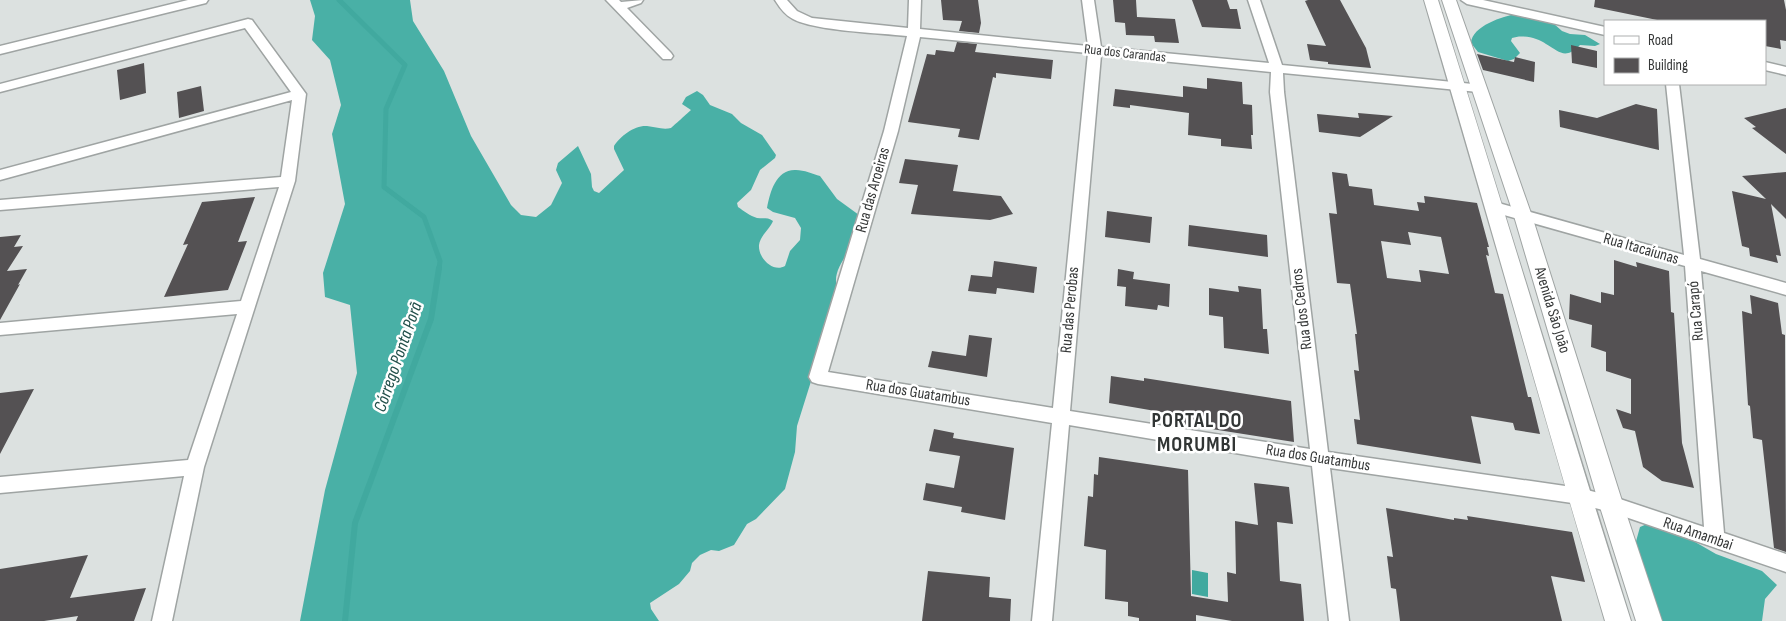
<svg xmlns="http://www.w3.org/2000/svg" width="1786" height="621" viewBox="0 0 1786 621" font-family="'Sofia Sans Condensed',sans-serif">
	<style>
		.forest { fill: #49b0a6 }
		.water { fill: #41a99f }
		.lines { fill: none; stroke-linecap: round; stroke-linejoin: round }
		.stream-far1 { stroke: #41a99f; stroke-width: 5 }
		.stream { stroke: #41a99f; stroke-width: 6 }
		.building { fill: #545153; fill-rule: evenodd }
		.minor-casing { stroke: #9fa4a3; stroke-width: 3 }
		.tertiary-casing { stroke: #9fa4a3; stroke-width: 2 }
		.minor { fill: #fff; fill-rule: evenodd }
		.tertiary { fill: #fff; fill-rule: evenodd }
		.labels { text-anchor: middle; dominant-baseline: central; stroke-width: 5; stroke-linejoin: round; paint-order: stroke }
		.far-street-label { font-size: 14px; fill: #353737; stroke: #fff }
		.street-label { font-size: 16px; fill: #353737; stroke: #fff }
		.water-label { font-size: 18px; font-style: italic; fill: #224f4a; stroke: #fff }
		.district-label { font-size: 21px; font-weight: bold; letter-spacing: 1px; fill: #313534; stroke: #fff }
	</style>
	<rect width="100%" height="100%" fill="#dce1e0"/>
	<!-- forest -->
	<path class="forest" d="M310,0H410L413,21L444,71L471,136L511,205L521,215L536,217L551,205L562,183L556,170L558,163L578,146L591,174L592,187L594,191L599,193L624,170L614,149V146C620,136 635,125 647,126C655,127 663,130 671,128C672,127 689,112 691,110L682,104L686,97L697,91L703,95L710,105L732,114L741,123L762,135L776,155L775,158L760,170L751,190L737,203L738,207C744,211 750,216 757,218C763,219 768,217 773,221C770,229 760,236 759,245C758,258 773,273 785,266L790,251L800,240L801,228L795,218L773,212L767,208C770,192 776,169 796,170C804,170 813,174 820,176L837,199L859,215C859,220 860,227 859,231C854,251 827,270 839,292L797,426L795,452L785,489L756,519L747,524L734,545L719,551L711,550L700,555L692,563L690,571L679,584L650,603L651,609L659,621H300L325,490L357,373L350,305L325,297L323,273L345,204L332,134L341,105L330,60L312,40L315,16Z
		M1517,14L1553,23L1562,31L1570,34L1585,35L1600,44L1595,46L1580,45C1565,60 1560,52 1546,44C1538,38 1522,34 1512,38L1511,41L1520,53L1514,59L1508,61L1478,52L1471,43C1472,26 1503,16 1517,14Z
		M1647,524L1683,535L1716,554L1762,571L1777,585L1765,599L1762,621H1659L1635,545L1640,527Z"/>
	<!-- water -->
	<path class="water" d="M1192,570L1208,573V597L1192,594Z"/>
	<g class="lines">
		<!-- stream-far1 -->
		<path class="stream-far1" d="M339,0L405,65L386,109L384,187L424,217L440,261L439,269"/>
		<!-- stream -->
		<path class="stream" d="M345,621L355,523L431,319L439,268"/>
	</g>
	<!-- building -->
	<path class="building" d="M941,0H978L981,23L979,33L959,31L962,21L943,20Z
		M1113,0H1136L1137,17L1175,19L1179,43L1155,42L1154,36L1126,35L1125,23L1115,22Z
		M1192,0H1227L1230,9H1237L1241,29L1202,27Z
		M1308,0H1340L1366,48L1371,68L1328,64V62L1310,60L1307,44L1326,46L1305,1Z
		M1595,0H1784L1786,10V41L1780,40L1781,49L1765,46V21H1662L1594,7Z
		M957,42L977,44L975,52L1053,60L1051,79L996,73V78L993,77L979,140L958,137L960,129L908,122L927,54L935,55L936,50L954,52Z
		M1571,45L1597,51V68L1572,63Z
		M1477,54L1514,62L1515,57L1535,62L1534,82L1483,70Z
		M144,63L146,93L120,100L117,70Z
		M1207,78L1242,82L1243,104L1252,105L1253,135H1251L1252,149L1221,146V139L1188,135L1189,113L1130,105V108L1113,106L1115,89L1183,97V86L1207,89Z
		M201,86L204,111L179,118L177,92Z
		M1636,104L1657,109L1659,150L1560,127L1559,110L1597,118Z
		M1786,108V154L1752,128L1756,127L1744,118Z
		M1358,113L1393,116L1360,137L1319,132L1317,114L1359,118Z
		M905,159L958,165L953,191L1001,196L1013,214L990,220L911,214L918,185L899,183Z
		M1332,172L1347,174L1349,186L1372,189L1374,205L1419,211L1417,202L1425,203L1424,196L1477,203L1489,247H1487L1489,256L1486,255L1495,293L1503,294L1528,397H1531L1540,434L1515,430L1513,423L1471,416L1481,464L1357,444L1354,419L1360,420L1354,370L1359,371L1355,334H1357L1350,284L1337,283L1329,213L1337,214ZM1408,232L1441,237L1449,274L1419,270L1421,282L1387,278L1381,241L1411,245Z
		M1786,172V219L1771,204L1781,256L1776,255L1778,263L1750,256L1749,248L1742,246L1732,191L1766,199L1742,176Z
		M255,197L238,242L247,241L228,290L164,297L188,244L183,245L202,202Z
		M1107,211L1152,217L1150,243L1105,237Z
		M1189,225L1267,235L1268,257L1188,246Z
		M21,235L14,247L23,246L7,271L27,269L18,285L20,284L0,320V237Z
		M1614,260L1637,267L1636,262L1669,271L1671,312L1674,313L1682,443L1694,488L1662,481L1643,467L1635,431L1623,428L1616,409L1631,414V379L1606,371V352L1591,347L1592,325L1569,319L1570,294L1601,303V292L1614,295Z
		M994,261L1037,267L1034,293L997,288L996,294L968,291L971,275L992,277Z
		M1118,269L1134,272L1133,279L1170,284L1169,307L1158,305L1157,310L1125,306L1126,287L1117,286Z
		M1238,286L1261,289L1263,329H1267L1269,354L1224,348L1223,317L1209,315V288L1239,292Z
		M1750,295L1778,303L1782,334L1785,335L1786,552L1774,548L1762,440L1753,438L1750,406L1748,405L1742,311L1752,314Z
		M969,335L992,338L987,377L928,367L932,351L966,356Z
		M1111,376L1144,381V378L1291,401L1294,442L1167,422V413L1109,403Z
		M34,389L0,454V393Z
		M934,429L954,433L953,438L1014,448L1005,520L961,512L962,507L923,500L926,483L954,488L960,456L929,451Z
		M1099,457L1188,470L1191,596L1228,602L1227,572L1236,574L1235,521L1258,525L1254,483L1289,487L1293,524L1277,522L1280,581L1301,584L1304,621H1232L1196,615V621H1139V618L1128,616V602L1105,599L1106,550L1084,546L1088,496L1093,497L1094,474L1098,475Z
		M1386,508L1454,520V518L1468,520L1467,516L1572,532L1585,582L1551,576L1562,621H1400L1396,589L1391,588L1387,556L1393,557Z
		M88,555L70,598L146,588L134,621H76L78,616L44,621H0V569Z
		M928,571L990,577L989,597L1011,599L1010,621H922Z"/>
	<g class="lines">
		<defs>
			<path id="minor" d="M188,0H208L206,3L0,54V46Z
				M606,0H619L621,2L643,0L641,3L627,8L671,53L673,56L671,59H663Z
				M775,0H787L797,11L812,18L908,28L909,0H921L920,29L1088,46L1082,0H1094L1101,47L1269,63L1248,0H1260L1282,65L1483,85L1485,88L1483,91L1478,92L1283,73L1284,92L1328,452L1579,488L1611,496L1704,527L1685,266L1490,211L1488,207L1490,203L1495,202L1684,255L1666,84H1679L1700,259L1786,283V295L1701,271L1724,533L1786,554V572L1611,512L1579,504L1330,468L1349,621H1329L1312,466L1069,425L1052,621H1032L1052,423L818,384L812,382L809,377L884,131L907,36C881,33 815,31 793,19C785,15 780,8 775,0ZM920,37L1088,53L1053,408L828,372L898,131ZM1101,55L1271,72L1270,92L1310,449L1070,411Z
				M1461,0H1483L1605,27V35L1467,4Z
				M248,19L252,20L306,94L295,181L204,467L172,621H152L184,476L0,493V477L188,460L237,314L0,335V323L241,301L279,187L0,210V200L281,177L292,100L0,180V170L291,92L245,28L0,92V84Z
				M1765,62L1786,67V75L1765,70Z"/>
			<path id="tertiary" d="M1424,0H1438C1504,207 1565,415 1631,621H1605C1543,415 1486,207 1424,0Z
				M1442,0H1456L1532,216L1623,504L1662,621H1636L1599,504L1514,216Z"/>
		</defs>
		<!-- minor casing -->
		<use href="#minor" class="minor-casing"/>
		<!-- tertiary casing -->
		<use href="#tertiary" class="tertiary-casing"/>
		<!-- minor -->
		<use href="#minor" class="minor"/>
		<!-- tertiary -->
		<use href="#tertiary" class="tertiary"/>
	</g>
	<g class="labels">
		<!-- far-street labels -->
		<g class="far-street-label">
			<text transform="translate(1125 53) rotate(6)">Rua dos Carandas</text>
		</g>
		<!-- street labels -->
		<g class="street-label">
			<text transform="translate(873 190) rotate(-74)">Rua das Aroeiras</text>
			<text transform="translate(1641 249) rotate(16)">Rua Itacaíunas</text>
			<text transform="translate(1302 309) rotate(-97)">Rua dos Cedros</text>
			<text transform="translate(1070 310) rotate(-85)">Rua das Perobas</text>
			<text transform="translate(1552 310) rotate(73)">Avenida São João</text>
			<text transform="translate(1696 311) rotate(-95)">Rua Carapó</text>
			<text transform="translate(918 393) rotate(9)">Rua dos Guatambus</text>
			<text transform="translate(1318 458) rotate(9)">Rua dos Guatambus</text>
			<text transform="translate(1698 534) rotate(19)">Rua Amambai</text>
		</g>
		<!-- water labels -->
		<g class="water-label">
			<text transform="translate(398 357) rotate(-71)">Córrego Ponta Porã</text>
		</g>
		<!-- district labels -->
		<g class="district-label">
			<text x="1197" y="420">PORTAL DO<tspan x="1197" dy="24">MORUMBI</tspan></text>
		</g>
	</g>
	<!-- legend -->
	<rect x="1604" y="20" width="162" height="65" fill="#ffffff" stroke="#aeafaf"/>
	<rect x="1614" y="36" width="25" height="8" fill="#ffffff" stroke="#aeafaf"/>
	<text x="1648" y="45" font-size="15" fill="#353737">Road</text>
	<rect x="1614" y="58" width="25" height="15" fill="#545153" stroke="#aeafaf"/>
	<text x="1648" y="70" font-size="15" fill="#353737">Building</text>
</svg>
